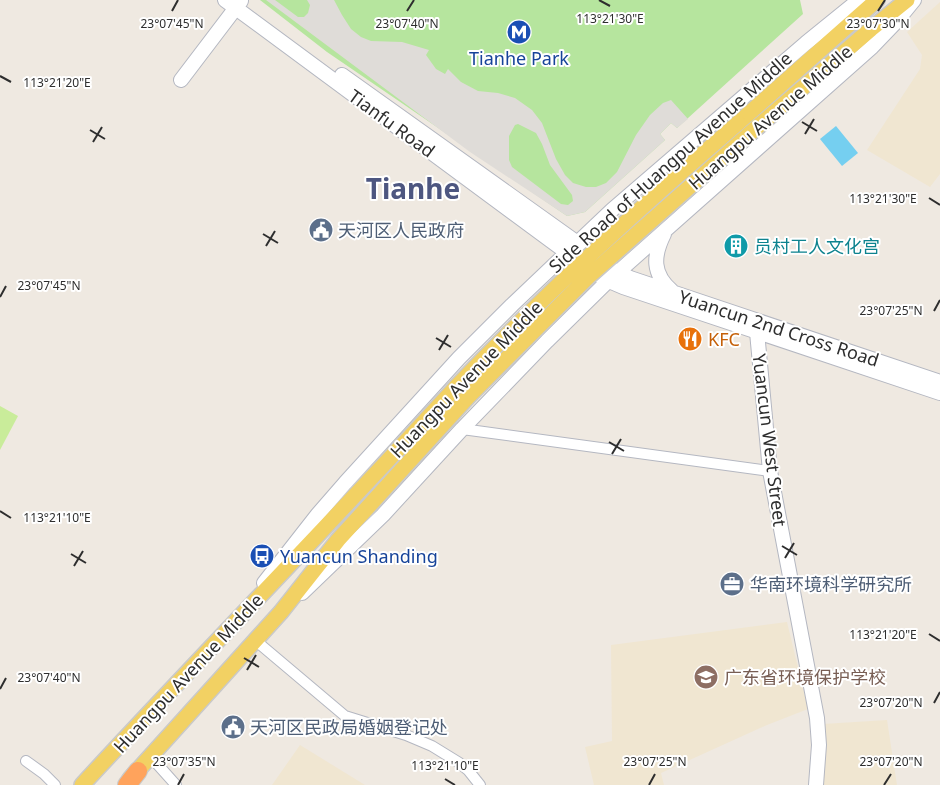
<svg xmlns="http://www.w3.org/2000/svg" width="940" height="785" viewBox="0 0 940 785" font-family="'Noto Sans','Noto Sans SC',sans-serif">
	<style>
		.education { fill: #f0e6d1 }
		.park { fill: #b6e59e }
		.pitch { fill: #c9ec9a }
		.plaza { fill: #dfdcd8; fill-rule: evenodd }
		.water { fill: #75cff0 }
		.lines { fill: none; stroke-linecap: round; stroke-linejoin: round }
		.street-casing { stroke: #b4b7c1; stroke-width: 12 }
		.secondary-casing { stroke: #b4b7c1; stroke-width: 16 }
		.primary-casing { stroke: #c9c9c9; stroke-width: 18 }
		.highway-casing { stroke: #c9c9c9; stroke-width: 20 }
		.street { stroke: #fff; stroke-width: 10 }
		.secondary { stroke: #fff; stroke-width: 14 }
		.primary { stroke: #f2d163; stroke-width: 15 }
		.highway { stroke: #ffa35c; stroke-width: 18 }
		.primary-bridge-casing { stroke: #c9c9c9; stroke-width: 18; stroke-linecap: butt }
		.primary-bridge { stroke: #f2d163; stroke-width: 15 }
		.ticks { fill: none; stroke: #2e2e2e; stroke-width: 2 }
		.labels { text-anchor: middle; dominant-baseline: central; stroke-width: 4; stroke-linejoin: round; paint-order: stroke }
		.transit-label { font-size: 18px; fill: #164399; stroke: #fff }
		.street-label { font-size: 18px; fill: #2e2e2e; stroke: #fff }
		.service-label { font-size: 18px; fill: #4e5e75; stroke: #fff; text-anchor: start }
		.culture-label { font-size: 18px; fill: #0d838f; stroke: #fff; text-anchor: start }
		.food-label { font-size: 18px; fill: #c56008; stroke: #fff; text-anchor: start }
		.education-label { font-size: 18px; fill: #785e54; stroke: #fff; text-anchor: start }
		.town-label { font-size: 28px; font-weight: bold; fill: #4d5680; stroke: #fff }
		.ticks-label { font-size: 12px; text-anchor: middle; fill: #2e2e2e; stroke: #fff; stroke-width: 4; stroke-linejoin: round; paint-order: stroke }
	</style>
	<rect width="100%" height="100%" fill="#efe9e1"/>
	<!-- education -->
	<path class="education" d="M940,2V174L930,187L867,150L920,69L922,55L907,32Z
		M787,622L808,709L767,725L661,773L664,785H594L585,747L612,741L611,645Z
		M887,720L897,785H819L823,724Z
		M300,745L365,785H272Z"/>
	<!-- park -->
	<path class="park" d="M260,0H800L803,14L677,128L671,123L660,134L665,140L585,212L567,216L327,52Z"/>
	<!-- pitch -->
	<path class="pitch" d="M0,406L18,416L0,450Z"/>
	<!-- plaza -->
	<path class="plaza" d="M266,0H275L298,17H304L308,13L310,5L307,0H334L342,15L351,29L361,37L371,41L402,42L429,50L426,55L436,69L445,74L448,69L461,82L478,91L498,93L515,98L532,110L542,123L556,159L565,175L573,183L586,187H596L606,183L617,172L636,135L650,115L663,103L671,100L688,119L677,128L671,123L660,134L665,140L585,212L567,216L470,152ZM518,124L536,133L542,144L550,165L572,195L573,201L568,205L561,204L512,167L509,160V136L515,125Z"/>
	<!-- water -->
	<path class="water" d="M836,126L858,153L842,166L820,139Z"/>
	<g class="lines">
		<defs>
			<path id="street" d="M462,429L770,471
				M255,640L345,716L406,735L432,746L458,762L468,770L480,785
				M150,756L176,785
				M26,761L44,774L55,785"/>
			<path id="secondary" d="M225,0L573,257
				M342,75L583,247
				M181,80L241,1
				M664,234C653,256 652,274 672,291
				M610,268L630,278L940,382
				M602,278L623,287L940,393
				M757,332L770,471L817,718L819,745L816,785
				M264,583L318,514L345,483L459,358L512,305L612,210L806,43L859,0
				M302,593L383,515L462,429L547,341L608,281L872,47L896,22L914,0"/>
			<path id="primary" d="M738,123L877,0
				M748,135L871,29L907,0
				M130,779L281,612L338,540L467,398
				M82,785C206,651 333,521 456,387"/>
			<path id="highway" d="M127,785L138,771"/>
		</defs>
		<!-- street casing -->
		<use href="#street" class="street-casing"/>
		<!-- secondary casing -->
		<use href="#secondary" class="secondary-casing"/>
		<!-- primary casing -->
		<use href="#primary" class="primary-casing"/>
		<!-- highway casing -->
		<use href="#highway" class="highway-casing"/>
		<!-- street -->
		<use href="#street" class="street"/>
		<!-- secondary -->
		<use href="#secondary" class="secondary"/>
		<!-- primary -->
		<use href="#primary" class="primary"/>
		<!-- highway -->
		<use href="#highway" class="highway"/>
		<defs>
			<path id="primary-bridge" d="M456,387C545,294 640,207 738,123
				M467,398L588,277L748,135"/>
		</defs>
		<!-- primary-bridge casing -->
		<use href="#primary-bridge" class="primary-bridge-casing"/>
		<!-- primary-bridge -->
		<use href="#primary-bridge" class="primary-bridge"/>
	</g>
	<!-- ticks -->
	<path class="ticks" d="M599,0L610,6M172,11L178,0M407,11L414,0M878,11L885,0M0,76L11,82M802,122L817,131M90,130L105,139M805,134L814,119M93,142L102,127M929,198L940,205M263,234L278,243M266,246L275,231M0,297L6,286M934,311L940,300M436,338L451,347M439,350L448,335M609,442L624,451M612,454L621,439M0,511L11,518M782,546L797,555M71,554L86,563M785,558L794,543M74,566L83,551M929,634L940,641M244,658L259,667M247,670L256,655M0,689L6,678M934,703L940,692M445,779L455,785M178,785L184,774M649,785L655,774M884,785L891,774"/>
	<!-- icons -->
	<defs>
		<symbol id="metro-disc" viewBox="-11 -11 22 22"><circle r="9.5" fill="#1a4fb4" stroke="#fff"/><path d="M-5.5 5V-5H-3L0 0L3-5H5.5V5H3V-.5L0 4L-3-.5V5Z" fill="#fff"/></symbol>
		<symbol id="civic-disc" viewBox="-11 -11 22 22"><circle r="9.5" fill="#5c6f8a" stroke="#fff"/><path d="M-.6-6.5H3V-4.5H.6V-3L4-1V1h2V6H-6V1h2V-1L-.6-3ZM-1.2 2.5V6h2.4V2.5Z" fill="#fff"/></symbol>
		<symbol id="building-disc" viewBox="-11 -11 22 22"><circle r="9.5" fill="#0f9aa8" stroke="#fff"/><path d="M-4-6H4V6H1V3H-1V6H-4ZM-2.5-4.3h1.7v1.8h-1.7ZM.8-4.3h1.7v1.8H.8ZM-2.5-1h1.7V.8h-1.7ZM.8-1h1.7V.8H.8Z" fill="#fff"/></symbol>
		<symbol id="restaurant-disc" viewBox="-11 -11 22 22"><circle r="9.5" fill="#e8710a" stroke="#fff"/><path d="M-5-6h1v4h1v-4h1v4h1v-4h1v5L-1.5 .5V6h-2V.5L-5-1ZM5-6V6H3V1.5H1.5Q1.5-4 5-6Z" fill="#fff"/></symbol>
		<symbol id="bus-disc" viewBox="-11 -11 22 22"><circle r="9.5" fill="#1a4fb4" stroke="#fff"/><path d="M-5-6H5V4H4V6H2V4H-2V6H-4V4H-5ZM-3.5-4V0h7V-4ZM-3.5 1.2v1.5H-2V1.2ZM2 1.2v1.5H3.5V1.2Z" fill="#fff"/></symbol>
		<symbol id="office-disc" viewBox="-11 -11 22 22"><circle r="9.5" fill="#5c6f8a" stroke="#fff"/><path d="M-6-3h4V-5.5h4V-3h4V5H-6ZM-1-4.5V-3h2v-1.5ZM-6 0V1H6V0Z" fill="#fff"/></symbol>
		<symbol id="school-disc" viewBox="-11 -11 22 22"><circle r="9.5" fill="#8d6e63" stroke="#fff"/><path d="M0-5L7-2L0 1L-7-2ZM-4 1L0 2.5L4 1V4Q0 6-4 4Z" fill="#fff"/></symbol>
	</defs>
	<g fill-rule="evenodd">
		<use href="#metro-disc" x="505" y="18" width="28" height="28"/>
		<use href="#civic-disc" x="307" y="216" width="28" height="28"/>
		<use href="#building-disc" x="722" y="232" width="28" height="28"/>
		<use href="#restaurant-disc" x="676" y="325" width="28" height="28"/>
		<use href="#bus-disc" x="248" y="542" width="28" height="28"/>
		<use href="#office-disc" x="718" y="570" width="28" height="28"/>
		<use href="#school-disc" x="692" y="663" width="28" height="28"/>
		<use href="#civic-disc" x="219" y="713" width="28" height="28"/>
	</g>
	<g class="labels">
		<!-- transit labels -->
		<g class="transit-label">
			<text x="519" y="58">Tianhe Park</text>
			<text x="280" y="556" text-anchor="start">Yuancun Shanding</text>
		</g>
		<!-- street labels -->
		<g class="street-label">
			<text transform="translate(770 117) rotate(-41)">Huangpu Avenue Middle</text>
			<text transform="translate(392 123) rotate(36)">Tianfu Road</text>
			<text transform="translate(670 162) rotate(-42)">Side Road of Huangpu Avenue Middle</text>
			<text transform="translate(779 328) rotate(18)">Yuancun 2nd Cross Road</text>
			<text transform="translate(466 379) rotate(-46)">Huangpu Avenue Middle</text>
			<text transform="translate(770 440) rotate(83)">Yuancun West Street</text>
			<text transform="translate(188 673) rotate(-47)">Huangpu Avenue Middle</text>
		</g>
		<!-- service labels -->
		<g class="service-label">
			<text x="338" y="230">天河区人民政府</text>
			<text x="750" y="584">华南环境科学研究所</text>
			<text x="250" y="727">天河区民政局婚姻登记处</text>
		</g>
		<!-- culture labels -->
		<g class="culture-label">
			<text x="754" y="246">员村工人文化宫</text>
		</g>
		<!-- food labels -->
		<g class="food-label">
			<text x="708" y="339">KFC</text>
		</g>
		<!-- education labels -->
		<g class="education-label">
			<text x="724" y="677">广东省环境保护学校</text>
		</g>
		<!-- town labels -->
		<g class="town-label">
			<text x="413" y="188">Tianhe</text>
		</g>
	</g>
	<g class="ticks-label">
		<text x="610" y="23">113°21'30"E</text>
		<text x="407" y="28">23°07'40"N</text>
		<text x="878" y="28">23°07'30"N</text>
		<text x="172" y="28">23°07'45"N</text>
		<text x="57" y="87">113°21'20"E</text>
		<text x="883" y="203">113°21'30"E</text>
		<text x="49" y="290">23°07'45"N</text>
		<text x="891" y="315">23°07'25"N</text>
		<text x="57" y="522">113°21'10"E</text>
		<text x="883" y="639">113°21'20"E</text>
		<text x="49" y="682">23°07'40"N</text>
		<text x="891" y="707">23°07'20"N</text>
		<text x="184" y="766">23°07'35"N</text>
		<text x="655" y="766">23°07'25"N</text>
		<text x="891" y="766">23°07'20"N</text>
		<text x="445" y="770">113°21'10"E</text>
	</g>
</svg>
